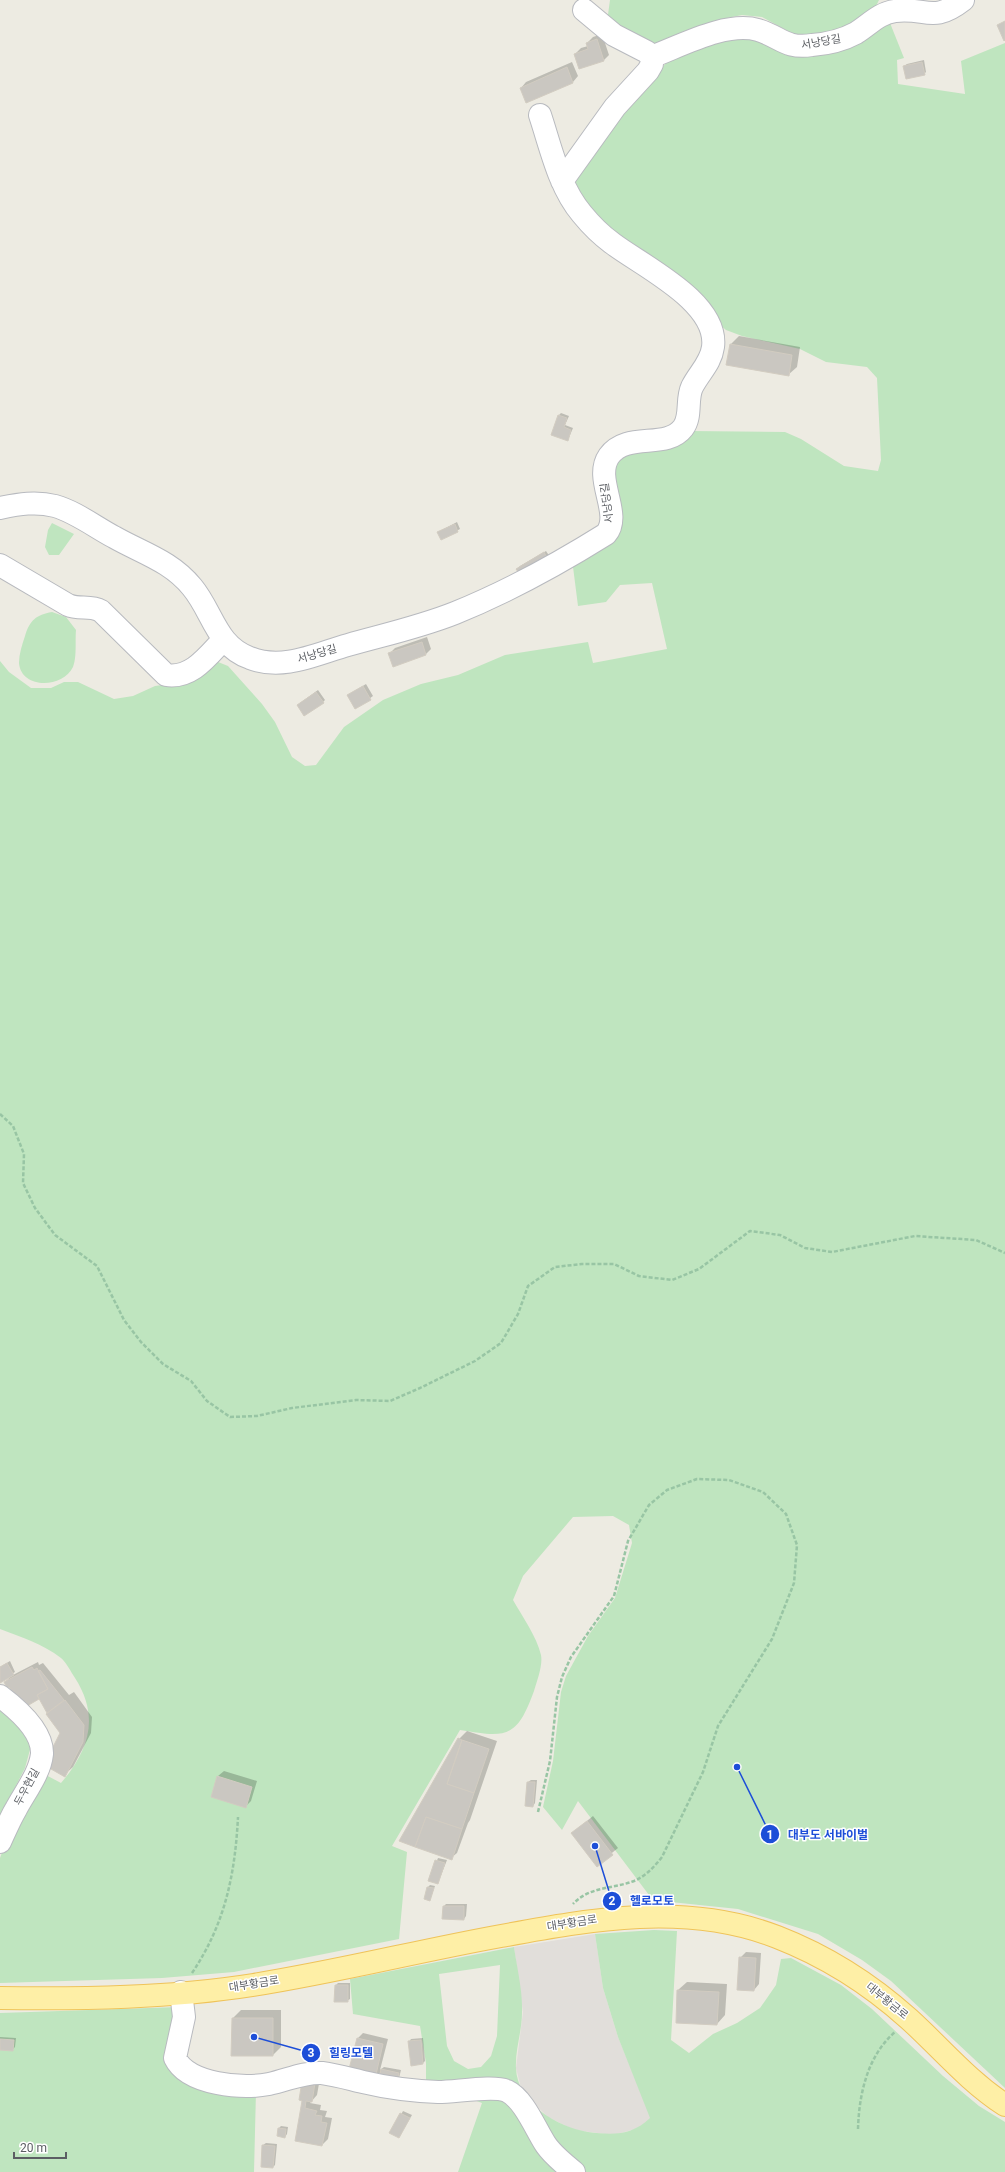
<svg xmlns="http://www.w3.org/2000/svg" width="1005" height="2172" viewBox="0 0 1005 2172" font-family="Roboto,'Noto Sans KR',sans-serif">
	<style>
		.industrial { fill: #e1deda }
		.green { fill: #bfe5bf; fill-rule: evenodd }
		.shadow { fill: #0003 }
		.building { fill: #cac7c1; stroke: #d2ccc1 }
		.lines { fill: none; stroke-linecap: round; stroke-linejoin: round }
		.minor-casing { stroke: #b8babf; stroke-width: 24 }
		.major-casing { stroke: #efc359; stroke-width: 24 }
		.path { stroke: #98c5a4; stroke-width: 2.5; stroke-dasharray: 4 2; stroke-linecap: butt }
		.minor { stroke: #fff; stroke-width: 22 }
		.major { stroke: #feefa6; stroke-width: 22 }
		.labels { text-anchor: middle; dominant-baseline: central; stroke-width: 3; stroke-linejoin: round; paint-order: stroke }
		.street-label { font-size: 11px; fill: #5b5e63; stroke: #fff }
		.leader { fill: none; stroke: #1d4ed8; stroke-width: 1.5 }
		.callout-dot { fill: #1d4ed8; stroke: #fff; stroke-width: 1.5 }
		.mark-label { font-size: 12px; text-anchor: middle; font-weight: bold; fill: #fff }
		.callout-label { font-size: 12px; text-anchor: middle; font-weight: bold; fill: #1d4ed8; stroke: #fff; stroke-width: 3; stroke-linejoin: round; paint-order: stroke }
	</style>
	<rect width="100%" height="100%" fill="#edebe2"/>
	<!-- industrial -->
	<path class="industrial" d="M595,1934L603,1988L618,2037L651,2118L640,2128L613,2135L574,2130L548,2117L522,2092L516,2068L523,2012L514,1947Z"/>
	<!-- green -->
	<path class="green" d="M610,0H879L876,6L858,21L840,32L799,37L762,17L742,15L717,20L666,42L651,44L607,22Z
		M888,18L904,58L897,60L898,84L965,94L961,61L1005,43V2088L891,1981L862,1960L818,1934L738,1909L661,1901L649,1895L578,1801L562,1830L543,1807L553,1761L561,1692L566,1676L588,1636L615,1598L632,1543L629,1525L613,1516L573,1517L523,1576L513,1600C522,1616 537,1637 541,1655C543,1665 537,1681 534,1691C517,1738 507,1738 460,1730L392,1846L407,1852L399,1939L234,1972L162,1978L0,1983V1858L4,1847L44,1774L61,1783C89,1750 100,1717 75,1678C71,1672 66,1662 61,1658C43,1644 21,1637 0,1629V661L9,672L31,688H51L64,682H78L114,699L133,696L155,686L169,684L208,665L218,662L228,666L262,704L275,722L292,757L305,766L316,765L344,727L383,700L421,684L458,675L505,655L588,642L593,663L667,649L652,583L620,585L606,602L578,606L572,559L606,541L614,459L689,431L785,432L801,439L844,466L878,471L881,460L877,378L867,367L826,362L800,349L742,336L726,330L600,221L573,190L575,177L606,130L668,61L719,37H752L783,49Z
		M52,523L74,534L59,555H49L45,547L48,530Z
		M52,612L66,617L76,630C75,641 77,657 73,667C62,689 21,689 19,663C19,654 22,645 25,636C30,620 36,615 52,612Z
		M0,1706L27,1736L31,1746L25,1768L0,1817Z
		M654,1930L677,1931L671,2040L689,2053L713,2034L737,2023L760,2008L776,1985L781,1959L791,1958L841,1985L872,2009L943,2076L979,2106L1005,2122V2172H580L524,2104L426,2086V2063L420,2026L353,2014L350,1979L514,1947C517,1968 523,1992 522,2013C522,2031 515,2050 516,2068C517,2103 557,2127 588,2132C613,2135 631,2136 650,2118L618,2037L603,1988L595,1934ZM500,1965L497,2036L491,2056L481,2067L468,2069L454,2061L447,2046L439,1974Z
		M179,2007L169,2055L256,2091L254,2172H0V2013Z
		M499,2092L567,2172H458L482,2103L474,2100Z"/>
	<!-- shadow -->
	<path class="shadow" d="M602,34L609,55L603,61L575,54L581,48L588,46L587,43L593,37Z
		M924,60L926,72L924,74L904,66L907,64Z
		M572,62L578,76L573,82L527,101L521,88L526,82Z
		M739,336L800,347L797,367L788,375L731,344Z
		M561,413L569,416L565,425L573,428L568,440L559,415Z
		M457,522L460,529L441,539L438,532Z
		M546,551L550,557L517,569L520,566Z
		M427,637L431,649L426,654H389L395,648Z
		M366,684L373,696L356,708L351,693Z
		M318,690L325,700L323,702L300,703Z
		M10,1661L15,1672L0,1681V1667Z
		M38,1662L39,1665L43,1663L69,1695L74,1692L92,1717L91,1733L73,1767L64,1775L61,1733L40,1698L27,1705L7,1693L11,1689L5,1682L11,1676Z
		M467,1731L497,1741L470,1820L468,1823L457,1853L451,1858L459,1739Z
		M224,1771L257,1781L251,1801L245,1807L218,1776Z
		M531,1780H537L535,1803L533,1806L528,1782Z
		M593,1816L618,1848L597,1865L572,1833Z
		M438,1858L447,1860L438,1883L429,1880Z
		M430,1885L435,1886L430,1900L428,1887Z
		M446,1904H467L466,1916L464,1919L444,1906Z
		M746,1952L761,1953L759,1984L754,1990L740,1958Z
		M687,1982L727,1984L725,2015L717,2024L677,2022L678,1990Z
		M338,1983H350V1999L347,2001L336,1985Z
		M241,2010H281V2047L273,2055L233,2018Z
		M363,2033L388,2039L380,2070L384,2067L401,2070L399,2078L381,2072L374,2078L358,2038Z
		M0,2037L16,2038L15,2047L12,2050L0,2049Z
		M423,2038L425,2061L423,2063L409,2042L411,2039Z
		M320,2078L317,2095L310,2103L321,2105L320,2110L327,2111L325,2117L332,2118L328,2139L322,2145L296,2140L303,2100H300Z
		M403,2111L412,2115L399,2137L391,2133Z
		M281,2126L288,2127L287,2134L285,2137L279,2128Z
		M266,2143L277,2144L275,2165L273,2167L262,2166L263,2145Z"/>
	<!-- building -->
	<path class="building" d="M1005,21V40L1004,41L997,25Z
		M597,39L604,61L579,69L574,54L588,49L586,43Z
		M922,62L925,75L906,79L903,66Z
		M567,67L573,83L526,103L520,88Z
		M730,344L792,355L789,376L726,365Z
		M558,415L567,418L564,427L571,430L568,441L551,435Z
		M455,524L458,532L441,540L437,532Z
		M544,552L548,560L521,576L516,569Z
		M422,642L426,655L393,667L388,653Z
		M363,686L371,700L355,709L347,695Z
		M316,692L324,703L304,716L297,705Z
		M7,1663L14,1675L0,1683V1667Z
		M32,1667L34,1670L37,1668L48,1689L37,1695L39,1699L27,1706L5,1693L11,1690L9,1687L7,1688L4,1682Z
		M40,1670L64,1700L47,1713L37,1695L48,1689L38,1671Z
		M65,1700L84,1725L83,1742L65,1777L44,1765L60,1733L46,1714Z
		M458,1738L462,1740L447,1784L474,1793L462,1829L426,1817L415,1847L399,1841Z
		M462,1740L489,1749L474,1793L447,1784Z
		M217,1776L252,1787L246,1808L211,1797Z
		M527,1782H535L533,1807L525,1806Z
		M426,1817L462,1829L452,1860L415,1847Z
		M587,1821L613,1855L597,1867L571,1833Z
		M435,1860L445,1863L438,1884L428,1881Z
		M427,1887L434,1888L430,1901L424,1899Z
		M443,1906H464V1920L442,1919Z
		M739,1957L756,1958L754,1991L737,1990Z
		M335,1985H348V2002H334Z
		M677,1990L719,1992L717,2025L676,2023Z
		M232,2018H273V2056H231Z
		M357,2038L383,2044L375,2079L348,2073Z
		M0,2039L14,2040L13,2051L0,2050Z
		M421,2040L423,2064L411,2066L408,2041Z
		M381,2069L399,2073L397,2082L379,2078Z
		M302,2081L315,2083L312,2102L306,2101L305,2108L317,2111L315,2115L322,2116L321,2122L327,2123L322,2146L295,2141L302,2101L299,2100Z
		M400,2113L410,2118L399,2138L389,2133Z
		M278,2128L286,2129L285,2138L277,2136Z
		M262,2145L275,2146L273,2168L261,2167Z"/>
	<g class="lines">
		<defs>
			<path id="minor" d="M651,57C681,46 726,21 758,30C781,37 785,49 812,45C826,44 843,40 856,33C869,25 879,13 895,11C927,7 932,24 963,0
				M562,181L615,107L648,71L652,64L651,57L647,52L614,35L584,10
				M0,508C19,504 36,501 55,506C76,512 95,527 114,537C142,553 171,561 192,587C213,612 216,646 250,658C283,671 316,654 348,645C383,635 420,627 455,613C507,592 558,564 606,534C623,514 593,479 609,456C627,431 666,450 683,428C692,416 686,400 692,387C699,373 711,363 713,347C719,302 642,266 612,243C601,235 591,225 582,214C559,187 551,148 540,115
				M0,565L68,605C79,610 90,605 101,611L166,675C191,679 207,657 223,640
				M0,1696C16,1708 43,1731 42,1754C40,1773 25,1792 16,1809C10,1819 5,1831 0,1842
				M181,1992L184,2017L175,2058C188,2085 243,2089 269,2084C288,2080 303,2072 322,2073C337,2075 350,2079 363,2082C388,2088 414,2091 438,2092C456,2092 494,2085 507,2091C524,2099 536,2130 546,2145C553,2155 564,2164 574,2172"/>
			<path id="major" d="M0,1998C83,1999 171,1998 253,1985C336,1972 418,1951 501,1936C592,1919 687,1902 777,1937C826,1956 870,1984 909,2019C941,2048 968,2081 1005,2105"/>
		</defs>
		<!-- minor casing -->
		<use href="#minor" class="minor-casing"/>
		<!-- major casing -->
		<use href="#major" class="major-casing"/>
		<!-- path -->
		<path class="path" d="M0,1114L13,1126L24,1154L23,1183L35,1208L55,1235L97,1266L124,1320L141,1342L163,1364L191,1381L207,1401L230,1417L257,1416L292,1408L356,1400L390,1401L420,1388L475,1361L501,1343L518,1314L528,1286L555,1267L582,1264H614L639,1276L672,1280L699,1269L750,1231L780,1235L805,1248L832,1252L915,1236L976,1240L1005,1253
			M538,1812L550,1761L557,1697L562,1677L571,1657L614,1596L628,1541L649,1505L667,1490L697,1479L729,1480L763,1492L786,1514L797,1545L794,1583L772,1639L718,1726L703,1772L662,1857C654,1867 646,1876 634,1881C613,1889 590,1886 573,1904
			M192,1973C225,1924 235,1875 238,1817
			M858,2129C859,2095 867,2056 895,2032"/>
		<!-- minor -->
		<use href="#minor" class="minor"/>
		<!-- major -->
		<use href="#major" class="major"/>
	</g>
	<g class="labels">
		<!-- street labels -->
		<g class="street-label">
			<text transform="translate(821 42) rotate(-10)">서낭당길</text>
			<text transform="translate(607 503) rotate(-97)">서낭당길</text>
			<text transform="translate(317 654) rotate(-16)">서낭당길</text>
			<text transform="translate(27 1787) rotate(-62)">두우현길</text>
			<text transform="translate(572 1923) rotate(-9)">대부황금로</text>
			<text transform="translate(254 1984) rotate(-9)">대부황금로</text>
			<text transform="translate(887 2001) rotate(39)">대부황금로</text>
		</g>
	</g>
	<!-- callouts -->
	<path class="leader" d="M737 1767L770 1834M595 1846L612 1901M254 2037L311 2053"/>
	<g class="callout-dot">
		<circle cx="737" cy="1767" r="4"/>
		<circle cx="595" cy="1846" r="4"/>
		<circle cx="254" cy="2037" r="4"/>
		<circle cx="770" cy="1834" r="10"/>
		<circle cx="612" cy="1901" r="10"/>
		<circle cx="311" cy="2053" r="10"/>
	</g>
	<g class="mark-label">
		<text x="770" y="1839">1</text>
		<text x="612" y="1905">2</text>
		<text x="311" y="2057">3</text>
	</g>
	<g class="callout-label">
		<text x="828" y="1839">대부도 서바이벌</text>
		<text x="652" y="1905">헬로모토</text>
		<text x="351" y="2057">힐링모텔</text>
	</g>
	<!-- scale -->
	<path d="M14 2152v6h52v-6" fill="none" stroke="#5b5e63" stroke-width="2"/>
	<text x="20" y="2152" font-size="12" fill="#5b5e63" stroke="#ffffff" stroke-width="3" paint-order="stroke">20 m</text>
</svg>
